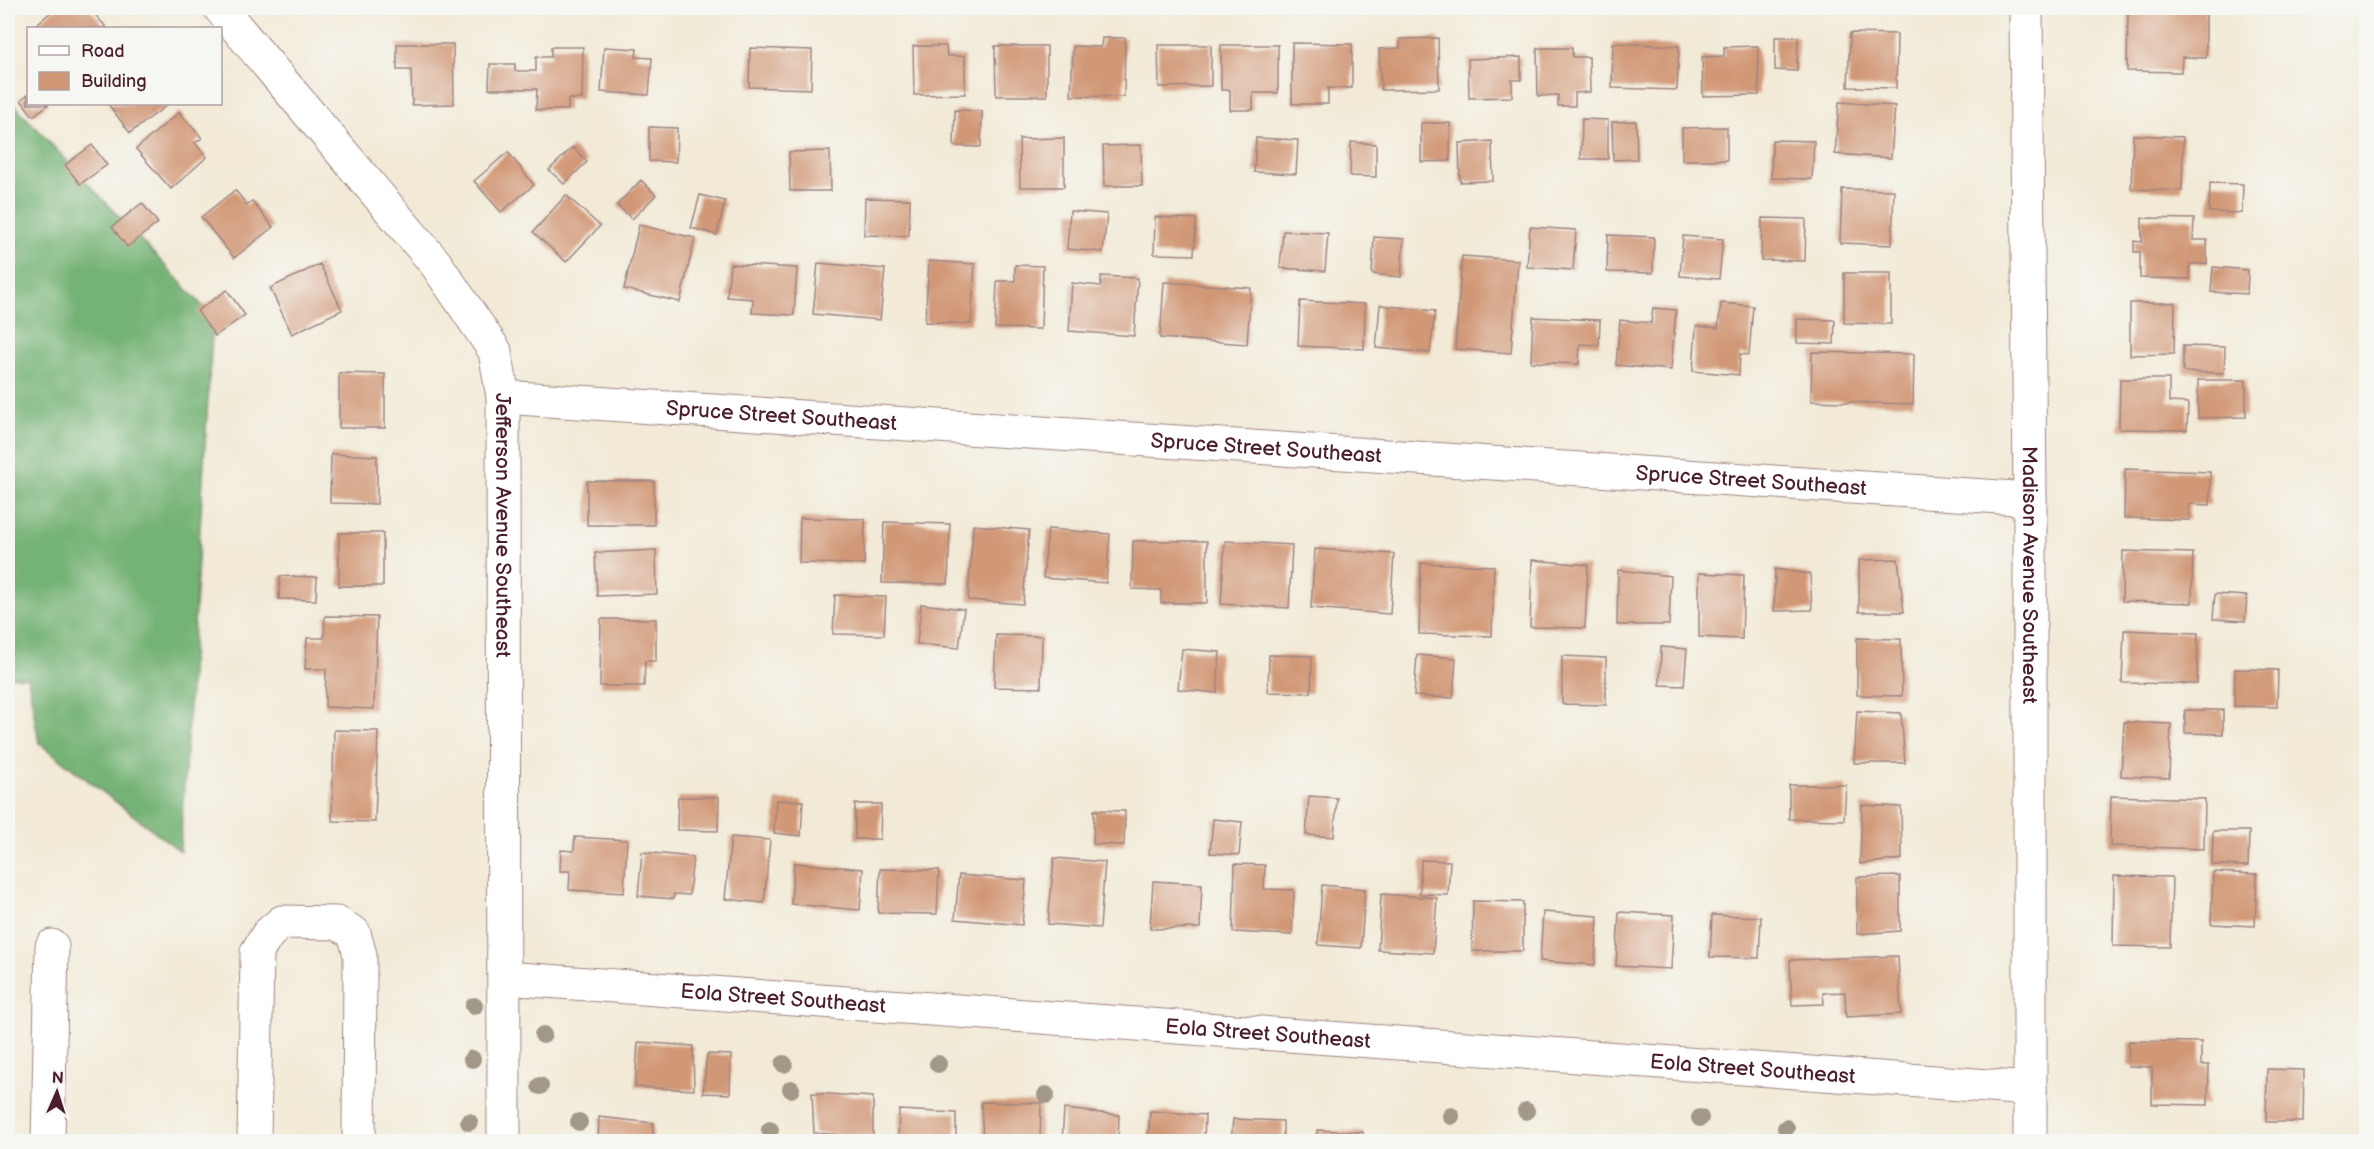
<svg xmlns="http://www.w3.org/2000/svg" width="2374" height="1149" viewBox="0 0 2374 1149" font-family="'Balsamiq Sans',sans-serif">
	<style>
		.forest { fill: #74b274; stroke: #5f6850; stroke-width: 1.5 }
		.building { fill: #d19877 }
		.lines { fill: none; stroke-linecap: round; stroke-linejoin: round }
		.minor-casing { stroke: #9e8481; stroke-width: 35 }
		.minor { stroke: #fff; stroke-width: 33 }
		.tree { fill: #a19888 }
		.labels { text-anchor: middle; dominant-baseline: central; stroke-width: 5; stroke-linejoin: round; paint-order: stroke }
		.street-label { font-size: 21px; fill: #4a1f2b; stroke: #f6f6f2 }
	</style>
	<rect width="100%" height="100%" fill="#f6f6f2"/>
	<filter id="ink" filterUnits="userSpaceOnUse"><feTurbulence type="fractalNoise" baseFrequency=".0167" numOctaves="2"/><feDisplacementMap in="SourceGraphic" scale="12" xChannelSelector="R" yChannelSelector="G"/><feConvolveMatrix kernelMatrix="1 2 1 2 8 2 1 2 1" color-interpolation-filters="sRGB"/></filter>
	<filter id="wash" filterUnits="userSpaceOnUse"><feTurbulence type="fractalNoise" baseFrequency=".008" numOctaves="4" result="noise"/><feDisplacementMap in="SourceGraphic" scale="24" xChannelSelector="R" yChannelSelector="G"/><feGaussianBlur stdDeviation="1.35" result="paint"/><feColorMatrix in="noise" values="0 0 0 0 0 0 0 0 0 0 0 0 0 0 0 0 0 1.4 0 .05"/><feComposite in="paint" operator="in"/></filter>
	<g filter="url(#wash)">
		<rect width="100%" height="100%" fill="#f2ead7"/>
		<!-- forest -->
		<path class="forest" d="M8,98L213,317L180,851L39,743L28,678L8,676Z"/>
		<g id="blocks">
			<!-- building -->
			<path class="building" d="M56,8H89L107,28H32Z
				M2167,8H2206V58L2182,57L2181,72L2127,71L2128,10L2167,11Z
				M1850,33L1897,34L1896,88L1848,87Z
				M1775,37H1798L1797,71L1775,70Z
				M1102,38H1125L1124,97L1071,96L1073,46L1101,47Z
				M1438,38L1439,89L1381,90L1379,49L1400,48V39Z
				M1292,43L1352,44V88H1328V104H1292Z
				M1613,43L1679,46L1677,90L1612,88Z
				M397,44H453L454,104L412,105L411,70H397Z
				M1158,45H1211V86L1159,87Z
				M1221,45H1278V93H1253V110H1230V90H1221Z
				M913,46H946L947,56H965V94L914,95Z
				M995,46H1047V96H996Z
				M1758,46L1759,95L1703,96L1702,57L1724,56V47Z
				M551,47H583L582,99H568V110H536L537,89H489L490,64H515V71H536V57H551Z
				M604,47L637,49L636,57L652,58L649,95L601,92Z
				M750,48L812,50L811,89L749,87Z
				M1537,48H1572V57H1589L1590,92L1575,93V106H1558V95L1538,96Z
				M1521,57V80H1512V97L1469,98L1468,59Z
				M28,94V104H49L33,116L21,100Z
				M1839,102L1895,106L1891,158L1835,154Z
				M108,104H164L166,106L130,133Z
				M955,110L982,111L981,147L954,146Z
				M179,112L202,138L195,143L207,157L171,189L136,149Z
				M1582,119L1608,120V159H1581Z
				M1636,121L1637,159L1613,160L1612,122Z
				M1421,123H1450V161L1421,162Z
				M649,127L677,128L676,162L649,161Z
				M1727,127V160H1682V128Z
				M2133,135L2183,137L2182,191L2131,189Z
				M1064,138V187H1020L1019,139Z
				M1256,138L1298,140L1296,174L1254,172Z
				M1772,140L1814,141L1812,179L1771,178Z
				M1492,141L1493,181L1460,182L1459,143Z
				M1351,142L1376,144V177L1350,176Z
				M92,145L107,165L80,184L65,165Z
				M1141,145L1142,186H1104L1103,146Z
				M573,147L587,162L564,184L549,170Z
				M830,151L831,191H790L789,152Z
				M508,152L534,185L501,212L474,181Z
				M641,180L656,195L632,219L617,205Z
				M2210,183L2243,184L2242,213L2209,212Z
				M1842,189L1894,190L1892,245L1840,243Z
				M235,190L247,205L252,201L273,227L234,258L201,217Z
				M566,195L600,226L566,262L533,232Z
				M700,195L725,201L717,235L691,228Z
				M865,198L910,199L909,236L864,235Z
				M142,203L158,223L127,247L112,227Z
				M1070,211L1107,214L1103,252L1067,249Z
				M1155,217L1196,219L1194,255L1154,254Z
				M1762,218L1806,219L1805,261L1761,260Z
				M2142,218L2194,219L2193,240H2207V264H2190V279L2140,278V252H2134V241L2142,242Z
				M639,225L695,238L680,302L624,289Z
				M1530,227L1576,230L1573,270L1527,267Z
				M1283,231L1328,233L1325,271L1280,268Z
				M1608,235L1654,237L1653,273L1607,272Z
				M1683,236L1723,239L1719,279L1680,276Z
				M1374,237L1404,239L1401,277L1372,274Z
				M1462,256L1518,260L1511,353L1455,349Z
				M929,261L975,264L971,324L925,322Z
				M818,263L885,269L880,320L813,314Z
				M320,264L342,310L292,334L270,288Z
				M730,264L797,268L794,315L752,313L753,299L727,297Z
				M1015,265L1043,266L1041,329L995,328L997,281H1015Z
				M2213,267L2248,270L2247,294L2211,292Z
				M1844,273H1891V324L1844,323Z
				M1101,276L1138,278L1134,336L1069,331L1072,283L1101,286Z
				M1164,282L1251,288L1247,344L1160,338Z
				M227,290L245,315L215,336L197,311Z
				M1300,301L1365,304L1364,349L1298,346Z
				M1721,303L1753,306L1749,355L1740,354L1739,375L1693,371L1696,326L1718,328Z
				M2130,303H2175L2174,354L2130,355Z
				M1380,305L1435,311L1430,353L1376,348Z
				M1653,308L1676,310L1671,370L1616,365L1620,320L1651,323Z
				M1533,317L1600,320L1599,345L1580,344L1579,364L1531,362Z
				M1797,319L1835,320L1834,344L1797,343Z
				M2183,346L2225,347L2224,373L2183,372Z
				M1812,352L1914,354L1913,404L1811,401Z
				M339,373L385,374V428H339Z
				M2120,379H2169V402L2188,403L2187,430L2119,429Z
				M2198,380H2246V417L2198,418Z
				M331,454L377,456V504L330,503Z
				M2125,469L2210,472V505L2189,504V520L2124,518Z
				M587,481H654V525H587Z
				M800,518L865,519L864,564L799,563Z
				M884,522L950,524L948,584L882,583Z
				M973,525L1029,530L1023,604L968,600Z
				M1048,529L1110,534L1106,583L1043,578Z
				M339,533H383V586H339Z
				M1133,541H1207V603H1161V590L1132,589Z
				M1225,541L1292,545L1289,608L1221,604Z
				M1315,549L1394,554L1390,614L1311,608Z
				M656,550L657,594L597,596L595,553Z
				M2123,551L2193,553L2192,603L2122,601Z
				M1898,559L1904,612H1859V560Z
				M1532,560L1588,565L1585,628L1530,627Z
				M1421,563L1494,566L1492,636L1419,634Z
				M1775,569L1810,574L1812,610L1774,611Z
				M1618,570L1671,576L1669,625H1617Z
				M1699,573L1744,575L1742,639L1699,637Z
				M280,576L317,577L316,600L279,599Z
				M2215,594L2247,596L2245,621L2213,619Z
				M835,595L886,597L884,635L833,634Z
				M921,604L964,609L959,648L917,644Z
				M325,616L377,617L374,709L325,707L326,669H305L307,638H324Z
				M601,619H656V661H645L644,686H600Z
				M2124,630L2198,633L2197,684L2122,683Z
				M996,635L1042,636L1041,688L994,687Z
				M1857,638L1901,639L1902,696L1857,695Z
				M1661,647L1687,649L1684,686L1660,685Z
				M1182,649L1220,652L1217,693L1178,689Z
				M1269,655L1312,656L1311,693L1268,692Z
				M1417,655L1456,658L1453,698L1414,696Z
				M1562,656L1606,658V705L1562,704Z
				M2235,669L2278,670L2277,707L2234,706Z
				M2185,710H2223V734L2185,733Z
				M1857,711L1901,713L1905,763H1854Z
				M2124,722L2171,724L2169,778L2121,776Z
				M334,730L378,731L375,822L332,821Z
				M1789,785H1846L1844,820L1789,819Z
				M1309,796L1337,798L1334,837L1306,835Z
				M2111,796L2205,799L2204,849L2110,846Z
				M678,797H719L718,831L677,830Z
				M776,800L803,801L801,836L774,833Z
				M855,804H881L880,839H855Z
				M1862,805L1901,807L1902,859L1860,864Z
				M1094,810L1125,811L1124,845L1093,844Z
				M1213,819L1242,822L1239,855L1210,853Z
				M2213,831H2249L2248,866L2212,865Z
				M575,837L627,840L624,893L569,890L570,871H560L561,850L574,851Z
				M731,837L770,840L764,903L725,899Z
				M642,852L693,857L689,895L674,894L673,899L638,896Z
				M1054,858L1105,862L1100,928L1048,924Z
				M1421,860L1450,861L1448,895L1420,894Z
				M794,863L863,869L860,910L791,904Z
				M1235,864L1265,865L1264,889L1294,890L1292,935L1233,932Z
				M880,869L939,870L937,914L878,913Z
				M2213,872L2257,874L2255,926L2211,924Z
				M959,875L1026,880L1022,925L955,919Z
				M1900,876V931L1857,934V877Z
				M2114,876L2172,877L2170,947L2113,946Z
				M1153,881L1202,884L1200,928L1150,929Z
				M1322,885L1365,889L1361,948L1318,945Z
				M1381,894L1437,898L1433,953L1378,950Z
				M1473,901L1523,902V951H1472Z
				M1543,912L1598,916L1595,965L1540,961Z
				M1619,912L1674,915L1671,969L1616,966Z
				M1712,915L1761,917L1759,958L1710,957Z
				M1898,956L1901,1014L1846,1017L1845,992L1823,993L1824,1004L1792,1005L1790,960Z
				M2129,1041L2201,1042V1065H2209L2208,1105L2152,1104V1067L2128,1066Z
				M638,1042L693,1046L694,1090L635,1087Z
				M707,1054L731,1055L730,1094L703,1093Z
				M2267,1069L2304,1070L2303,1122H2266Z
				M812,1093L873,1097V1137L814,1133Z
				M981,1102L1041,1103L1040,1142H983Z
				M1064,1109L1119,1115L1118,1142H1062Z
				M899,1110L956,1113V1142H898Z
				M1150,1111L1205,1115L1204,1142H1148Z
				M599,1117L653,1123V1142H598Z
				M1233,1119L1283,1121V1142H1231Z
				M1317,1130L1363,1132V1142H1316Z"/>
		</g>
	</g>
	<g filter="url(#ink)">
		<use href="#blocks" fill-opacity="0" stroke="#9e8481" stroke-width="1.5"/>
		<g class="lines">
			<defs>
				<g id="minor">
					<path id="s1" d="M220,8L436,264L495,351L503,397L504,1142"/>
					<path id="s2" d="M2026,8L2030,499V1142"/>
					<path id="s3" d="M503,397L2030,499"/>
					<path id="s4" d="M505,978L2030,1089"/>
					<path d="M48,1142L52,946"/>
					<path d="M254,1142L257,952L268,934L282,922L337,923L354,933L360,955L359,1142"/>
				</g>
			</defs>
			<!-- minor casing -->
			<use href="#minor" class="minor-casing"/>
			<!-- minor -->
			<use href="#minor" class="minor"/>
		</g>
		<!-- trees -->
		<g class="tree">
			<circle cx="474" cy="1006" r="9"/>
			<circle cx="543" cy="1035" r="9"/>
			<circle cx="472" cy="1059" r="9"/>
			<circle cx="784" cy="1064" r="9"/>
			<circle cx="938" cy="1064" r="9"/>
			<circle cx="540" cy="1086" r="9"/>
			<circle cx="791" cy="1089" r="9"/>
			<circle cx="1046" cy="1095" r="9"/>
			<circle cx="1526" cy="1111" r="9"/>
			<circle cx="1451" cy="1116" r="9"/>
			<circle cx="1700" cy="1118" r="9"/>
			<circle cx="469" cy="1122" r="9"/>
			<circle cx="579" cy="1122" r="9"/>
			<circle cx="1786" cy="1128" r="9"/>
			<circle cx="770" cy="1130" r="9"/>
		</g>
	</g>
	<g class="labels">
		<!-- street labels -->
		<g class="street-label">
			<text stroke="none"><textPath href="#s3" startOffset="279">Spruce Street Southeast</textPath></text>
			<text stroke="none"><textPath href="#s3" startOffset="765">Spruce Street Southeast</textPath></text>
			<text stroke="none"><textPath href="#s3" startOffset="1251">Spruce Street Southeast</textPath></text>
			<text stroke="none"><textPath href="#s1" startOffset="615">Jefferson Avenue Southeast</textPath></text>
			<text stroke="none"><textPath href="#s2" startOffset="567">Madison Avenue Southeast</textPath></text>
			<text stroke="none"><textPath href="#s4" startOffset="279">Eola Street Southeast</textPath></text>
			<text stroke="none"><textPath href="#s4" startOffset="765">Eola Street Southeast</textPath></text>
			<text stroke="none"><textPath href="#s4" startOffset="1251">Eola Street Southeast</textPath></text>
		</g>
	</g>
	<!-- margin -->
	<rect width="2374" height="1149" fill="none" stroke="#f6f6f2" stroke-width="30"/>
	<!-- legend -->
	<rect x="27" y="27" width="195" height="78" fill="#f6f6f2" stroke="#b1a0a2" stroke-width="1.5"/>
	<rect x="39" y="46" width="30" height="9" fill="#ffffff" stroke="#b1a0a2" stroke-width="1.5"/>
	<text x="81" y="57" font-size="18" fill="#4a1f2b">Road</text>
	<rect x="39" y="72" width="30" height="18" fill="#d19877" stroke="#b1a0a2" stroke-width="1.5"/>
	<text x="81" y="87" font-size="18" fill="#4a1f2b">Building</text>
	<!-- north arrow -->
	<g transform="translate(57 1092) rotate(3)" stroke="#f6f6f2" stroke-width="4.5" paint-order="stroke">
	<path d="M0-4.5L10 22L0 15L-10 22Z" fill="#4a1f2b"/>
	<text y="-9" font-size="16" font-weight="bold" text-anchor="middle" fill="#4a1f2b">N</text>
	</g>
</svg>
